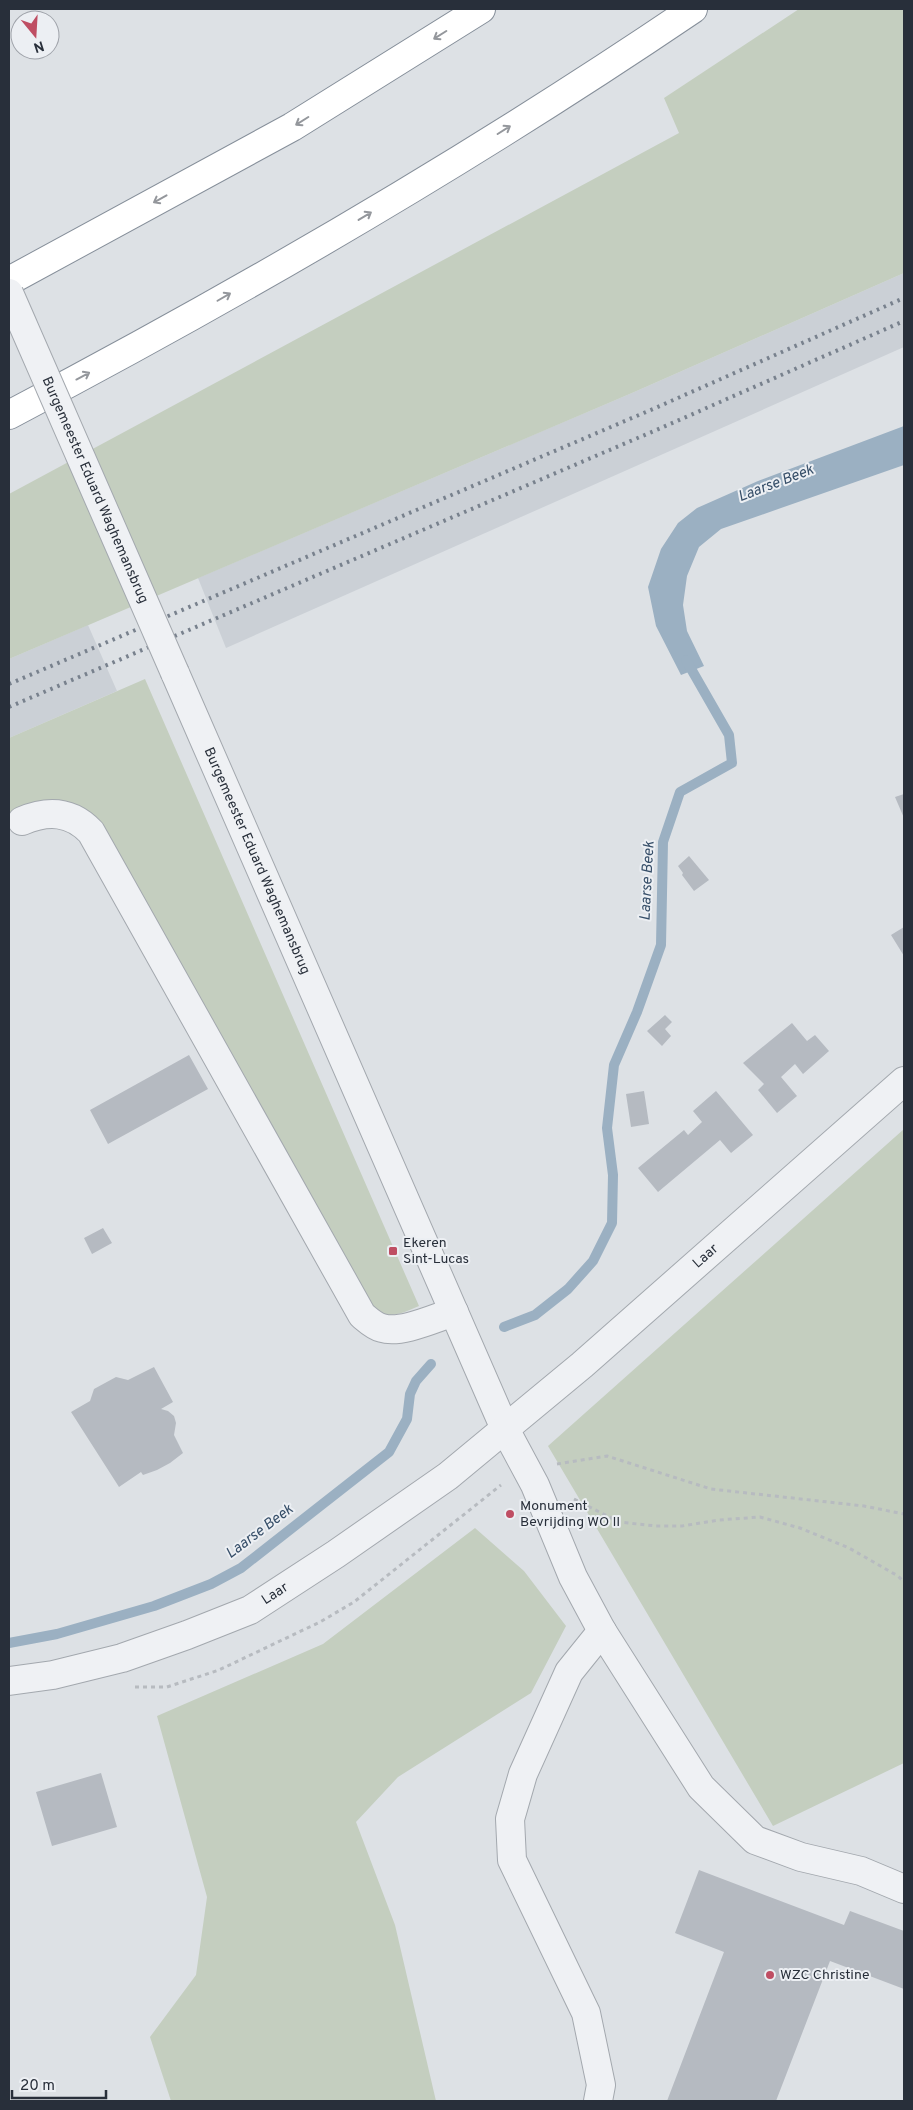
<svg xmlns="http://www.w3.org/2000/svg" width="913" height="2110" viewBox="0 0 913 2110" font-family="Overpass,sans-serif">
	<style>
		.built { fill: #cbd0d6 }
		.green { fill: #c4cebf }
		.water { fill: #9bb0c2 }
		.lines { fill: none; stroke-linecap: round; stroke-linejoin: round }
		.stream { stroke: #9bb0c2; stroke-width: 10 }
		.building { fill: #b5bac1 }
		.minor-casing { stroke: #a3a8ae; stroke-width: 30 }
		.highway-casing { stroke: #868f9a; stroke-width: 30 }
		.path { stroke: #b7bbc0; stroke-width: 3; stroke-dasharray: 4 4; stroke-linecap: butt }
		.minor { stroke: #eff1f4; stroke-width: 28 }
		.highway { stroke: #fff; stroke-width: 28 }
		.rail { stroke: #78818d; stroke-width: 4; stroke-dasharray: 2.5 5; stroke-linecap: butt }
		.minor-bridge-casing { stroke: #a3a8ae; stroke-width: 30; stroke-linecap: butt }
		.minor-bridge { stroke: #eff1f4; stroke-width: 28 }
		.oneway { stroke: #94979c }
		.poi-dot { fill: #bf4e63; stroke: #eceff3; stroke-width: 2 }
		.labels { text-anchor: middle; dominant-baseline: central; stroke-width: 4; stroke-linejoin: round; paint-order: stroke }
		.street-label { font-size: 14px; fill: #282f3a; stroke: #eceff3 }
		.poi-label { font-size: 14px; fill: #282f3a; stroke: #eceff3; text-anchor: start }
		.water-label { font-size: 15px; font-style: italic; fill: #374f69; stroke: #eceff3 }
	</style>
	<rect width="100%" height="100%" fill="#dde1e5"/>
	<!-- built -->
	<path class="built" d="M904,273V347L226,648L198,578L632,393Z
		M88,625L117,691L9,738V659Z"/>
	<!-- green -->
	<path class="green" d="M799,9H904V273L632,393L9,659V494L679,133L664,98Z
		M145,679L419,1306C401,1314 395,1316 376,1315L91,816L39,805L9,816V738Z
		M904,1129V1763L773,1826L548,1446Z
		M475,1528L524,1571L566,1626L531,1693L398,1777L356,1822L395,1925L436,2101H171L150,2037L196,1975L207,1897L157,1716L323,1644Z"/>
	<!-- water -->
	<path class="water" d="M904,426V465L721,529L699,547L687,576L683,605L687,631L704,666L681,675L656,626L648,587L661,549L678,523L697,508L758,481Z"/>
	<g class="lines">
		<!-- stream -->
		<path class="stream" d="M504,1327L535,1315L568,1289L593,1261L612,1223L613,1175L607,1128L614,1065L637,1012L661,945L663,842L680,792L732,763L729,735L686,660
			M9,1643L57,1634L154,1606L211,1584L241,1568L389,1452L407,1419L410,1394L416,1381L431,1364"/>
	</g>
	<!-- building -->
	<path class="building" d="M904,794V818L895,797Z
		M689,856L709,880L694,891L682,875L683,873L678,866Z
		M904,927V956L891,935Z
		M665,1015L672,1022L665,1029L671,1036L662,1046L647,1031Z
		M792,1023L807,1041L815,1035L829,1051L803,1074L795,1064L781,1077L797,1096L777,1113L758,1090L764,1084L743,1063Z
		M189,1055L208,1089L108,1144L90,1110Z
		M644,1091L649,1124L631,1127L626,1094Z
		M716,1091L753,1135L731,1153L720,1140L658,1192L638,1168L684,1130L688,1135L702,1122L693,1111Z
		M103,1228L112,1243L92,1254L84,1238Z
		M154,1367L173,1402L161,1409L168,1411L174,1416L176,1423L174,1435L183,1453L170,1463L157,1470L143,1475L141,1472L119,1487L71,1412L90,1401L94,1389L116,1377L128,1380Z
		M101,1773L117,1827L52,1846L36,1792Z
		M699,1870L844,1925L850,1911L904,1931V1989L830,1961L776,2101H667L724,1952L675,1933Z"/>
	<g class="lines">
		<defs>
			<g id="minor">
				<path id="s1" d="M175,673L505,1429L535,1485L573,1577L602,1631L701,1787L755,1840L801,1857L861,1871L904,1889"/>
				<path d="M22,821C48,810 71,811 91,832L362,1315C368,1320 374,1326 382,1328C401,1334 435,1318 454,1312"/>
				<path id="s2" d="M9,1681L53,1675L122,1658L187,1635L250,1610L336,1554L448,1476L582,1365L904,1081"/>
				<path d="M598,2101L601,2085L586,2013L512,1860L510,1819L523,1774L569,1672L602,1631"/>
			</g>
			<path id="highway" d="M9,281L292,127L481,9
				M9,415C243,292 473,158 693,9"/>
		</defs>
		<!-- minor casing -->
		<use href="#minor" class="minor-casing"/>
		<!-- highway casing -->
		<use href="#highway" class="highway-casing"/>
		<!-- path -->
		<path class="path" d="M557,1464L607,1456L711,1489L864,1506L904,1514
			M574,1499L619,1522L656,1526H682L719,1520L760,1517L800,1528L849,1548L898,1576L904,1582
			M135,1687H167L219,1670L320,1622L354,1602L501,1485"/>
		<!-- minor -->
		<use href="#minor" class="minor"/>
		<!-- highway -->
		<use href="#highway" class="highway"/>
		<!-- rail -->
		<path class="rail" d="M9,684L653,409L904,298
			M9,707L661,428L904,321"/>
		<defs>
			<g id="minor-bridge">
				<path id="s3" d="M9,293L175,673"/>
			</g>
		</defs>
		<!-- minor-bridge casing -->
		<use href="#minor-bridge" class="minor-bridge-casing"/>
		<!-- minor-bridge -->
		<use href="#minor-bridge" class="minor-bridge"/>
	</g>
	<!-- one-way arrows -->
	<defs><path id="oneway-shaft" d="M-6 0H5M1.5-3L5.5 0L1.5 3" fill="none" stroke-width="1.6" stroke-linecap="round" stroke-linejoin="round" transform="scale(1.25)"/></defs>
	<g class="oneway">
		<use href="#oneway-shaft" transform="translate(440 35) rotate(148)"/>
		<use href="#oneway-shaft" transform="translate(302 121) rotate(148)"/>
		<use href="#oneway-shaft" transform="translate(504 130) rotate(-32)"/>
		<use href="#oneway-shaft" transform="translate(160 199) rotate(151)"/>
		<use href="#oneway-shaft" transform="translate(365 216) rotate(-31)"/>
		<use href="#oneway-shaft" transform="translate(224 297) rotate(-30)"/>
		<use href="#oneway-shaft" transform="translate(83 376) rotate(-28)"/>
	</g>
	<!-- markers -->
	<g class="poi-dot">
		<rect x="388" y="1246" width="10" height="10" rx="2.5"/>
		<circle cx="510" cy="1514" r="5"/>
		<circle cx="770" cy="1975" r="5"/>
	</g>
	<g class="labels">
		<!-- street labels -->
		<g class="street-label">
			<text stroke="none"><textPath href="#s3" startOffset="215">Burgemeester Eduard Waghemansbrug</textPath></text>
			<text stroke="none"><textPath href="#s1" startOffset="205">Burgemeester Eduard Waghemansbrug</textPath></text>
			<text stroke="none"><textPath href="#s2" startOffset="830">Laar</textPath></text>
			<text stroke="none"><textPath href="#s2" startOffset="282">Laar</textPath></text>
		</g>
		<!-- poi labels -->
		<g class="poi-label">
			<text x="403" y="1243">Ekeren<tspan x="403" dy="16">Sint-Lucas</tspan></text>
			<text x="520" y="1506">Monument<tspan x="520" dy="16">Bevrijding WO II</tspan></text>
			<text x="780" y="1975">WZC Christine</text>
		</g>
		<!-- water labels -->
		<g class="water-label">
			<text transform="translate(776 484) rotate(-21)">Laarse Beek</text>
			<text transform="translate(648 881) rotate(-87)">Laarse Beek</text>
			<text transform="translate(260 1532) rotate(-37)">Laarse Beek</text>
		</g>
	</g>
	<!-- border -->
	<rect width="913" height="2110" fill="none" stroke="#282f3a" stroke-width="20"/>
	<!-- north arrow -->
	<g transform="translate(35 35) rotate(162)"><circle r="24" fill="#eceff3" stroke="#9ea2a9"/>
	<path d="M0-4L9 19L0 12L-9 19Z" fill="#bf4e63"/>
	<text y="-8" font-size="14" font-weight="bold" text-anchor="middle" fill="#282f3a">N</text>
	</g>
	<!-- scale -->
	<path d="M12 2090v8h94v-8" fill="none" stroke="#282f3a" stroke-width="2.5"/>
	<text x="20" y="2090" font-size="15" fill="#282f3a" stroke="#eceff3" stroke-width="4" paint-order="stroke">20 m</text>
</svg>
